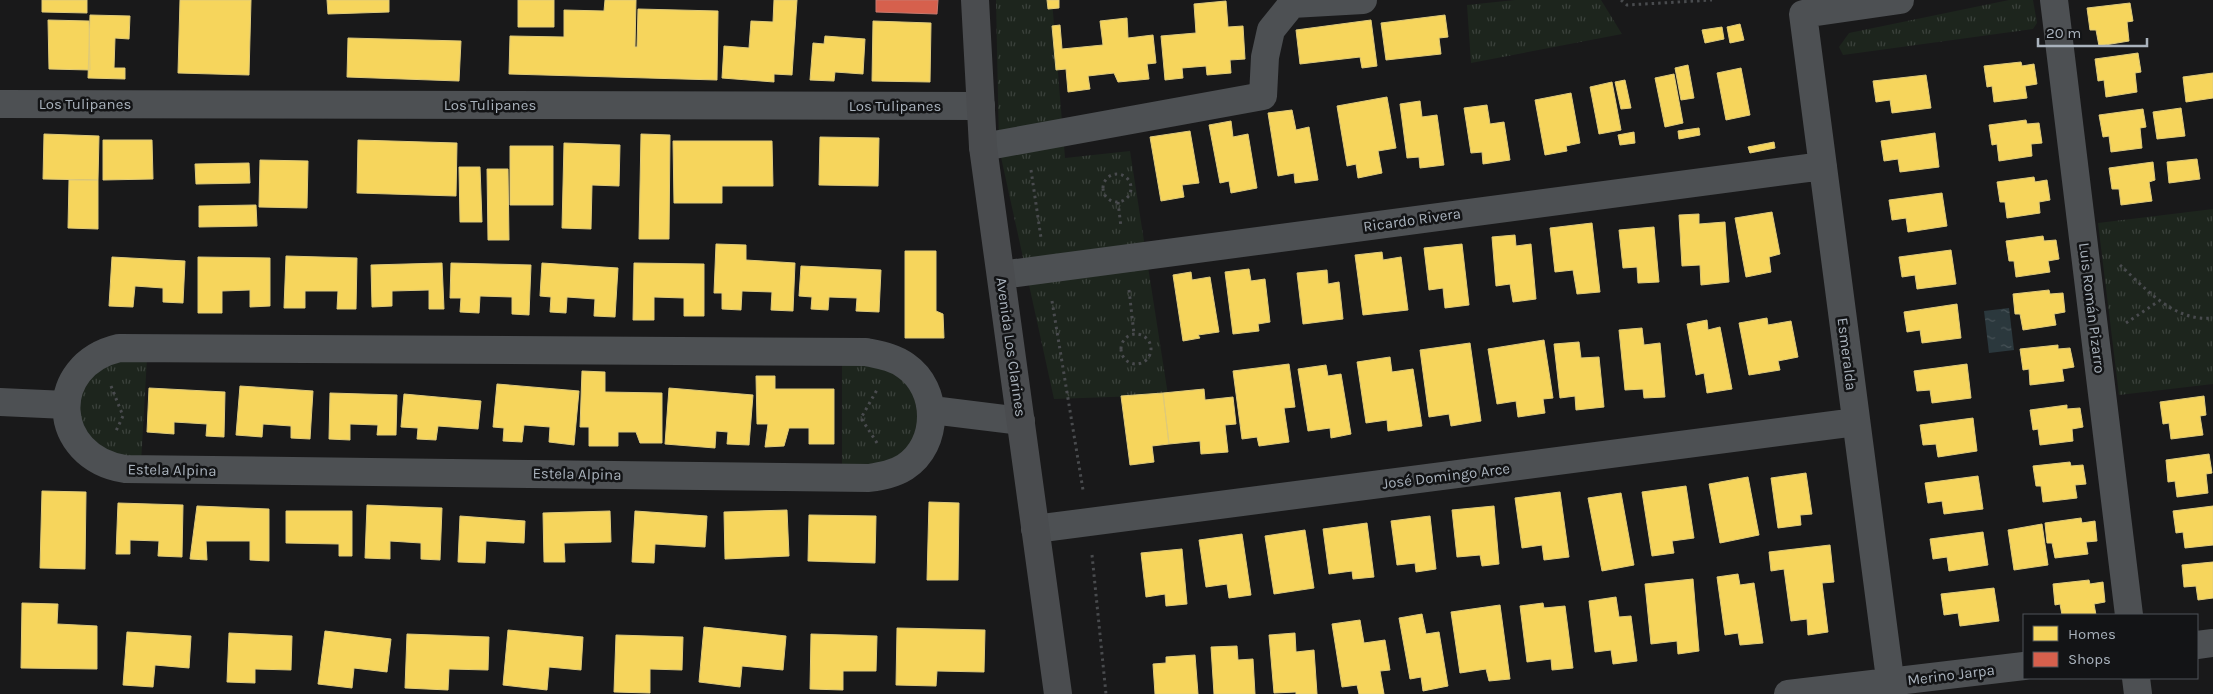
<svg xmlns="http://www.w3.org/2000/svg" width="2213" height="694" viewBox="0 0 2213 694" font-family="Karla,sans-serif">
	<style>
		.grass { fill: url(#grass-tufts) }
		.water { fill: url(#water-ripples) }
		.homes { fill: #f6d55c; stroke: #dfca79 }
		.shops { fill: #d6604d; stroke: #c8796e }
		.lines { fill: none; stroke-linecap: round; stroke-linejoin: round }
		.path { stroke: #494b4e; stroke-width: 3; stroke-dasharray: 2.5 4; stroke-linecap: butt }
		.minor { stroke: #4d5053; stroke-width: 28 }
		.major { stroke: #4a4c4f; stroke-width: 28 }
		.labels { text-anchor: middle; dominant-baseline: central; stroke-width: 5; stroke-linejoin: round; paint-order: stroke }
		.street-label { font-size: 15px; fill: #a9b2bc; stroke: #131416 }
	</style>
	<defs>
		<pattern id="grass-tufts" width="24" height="20" patternUnits="userSpaceOnUse" patternTransform="scale(1.25)"><rect width="24" height="20" fill="#1d251d"/><path d="M3 7l-1-3M5 7V3M7 7l1-3M15 17l-1-3M17 17v-4M19 17l1-3" fill="none" stroke="#3b423c"/></pattern>
		<pattern id="water-ripples" width="26" height="14" patternUnits="userSpaceOnUse" patternTransform="scale(1.25)"><rect width="26" height="14" fill="#2b383d"/><path d="M2 4q2-2 4 0t4 0M15 11q2-2 4 0t4 0" fill="none" stroke="#475257"/></pattern>
	</defs>
	<rect width="100%" height="100%" fill="#19191a"/>
	<!-- grass -->
	<path class="grass" d="M996,0H1052L1065,158L1130,151L1168,395L1054,399L999,148Z
		M1515,0H1601L1622,34L1471,63L1467,5Z
		M2009,0H2033L2037,23L2033,29L1843,55L1839,47L1849,33Z
		M2213,209V384L2119,395L2098,223Z
		M122,357L147,358L141,463L114,460L82,432L77,396L94,374Z
		M842,357L873,360L914,383L923,429L896,463L842,472Z"/>
	<!-- water -->
	<path class="water" d="M2009,308L2014,350L1989,353L1984,311Z"/>
	<!-- homes -->
	<path class="homes" d="M42,0H87V13L42,12Z
		M180,0H251L249,75L178,73Z
		M327,0H389V12L328,14Z
		M518,0H554V27H518Z
		M605,0H636L635,47H637L638,9L718,11L717,80L509,74L510,36L564,37V10L604,11Z
		M774,0H797L792,75L774,74V82L722,78L724,46L749,48L751,21L773,22Z
		M1047,0H1059V8L1048,9Z
		M1226,1L1228,27L1243,26L1245,59L1230,60L1231,73L1207,75L1206,66L1182,68L1183,78L1165,80L1161,36L1196,33L1194,4Z
		M2130,3L2133,21L2127,22L2129,41L2099,46L2096,30H2090L2087,8Z
		M90,15L130,16L129,39L115,38L114,68H125V79L88,78Z
		M1445,15L1448,37L1439,38L1441,54L1386,60L1381,23Z
		M1127,18L1128,38L1153,35L1156,63L1147,64L1149,79L1118,82L1114,73L1088,76L1090,89L1068,92L1066,69L1056,70L1052,26L1060,25L1062,49L1103,45L1100,21Z
		M48,20L89,21L90,70L49,69Z
		M1371,20L1377,66L1362,68L1360,57L1300,64L1296,30Z
		M873,21L931,23L930,82L872,81Z
		M1740,24L1744,40L1730,43L1727,27Z
		M1722,27L1724,39L1705,43L1702,30Z
		M825,36L865,39L863,74L835,72L834,81L810,80L813,43L824,44Z
		M348,38L461,41L459,81L347,77Z
		M2138,53L2141,72L2135,73L2137,92L2106,97L2104,80L2098,81L2095,59Z
		M2021,62L2022,66L2034,64L2037,84L2025,86L2027,98L1994,102L1992,86L1987,87L1984,66Z
		M1688,65L1694,98L1681,100L1675,68Z
		M1741,68L1750,115L1726,120L1717,73Z
		M2213,73V98L2186,102L2183,77Z
		M1674,74L1683,123L1665,127L1655,78Z
		M1926,75L1931,108L1892,113L1890,100L1876,102L1873,81Z
		M1625,80L1631,108L1621,109L1615,82Z
		M1612,82L1621,130L1599,134L1590,87Z
		M1571,93L1580,143L1566,146L1567,151L1545,155L1535,100Z
		M1387,97L1396,148L1378,151L1382,173L1358,178L1356,164L1347,166L1337,106Z
		M1420,101L1422,117L1437,115L1444,165L1420,168L1419,157L1407,158L1400,104Z
		M1487,105L1490,124L1504,122L1510,160L1483,164L1482,152L1471,153L1464,108Z
		M2181,108L2185,136L2157,139L2153,112Z
		M2143,109L2146,127L2140,128L2142,148L2111,152L2109,136L2103,137L2099,115Z
		M1292,110L1296,130L1309,127L1318,180L1295,183L1294,173L1278,176L1268,113Z
		M2026,120L2027,124L2039,123L2042,143L2031,144L2032,156L1999,161L1997,144L1992,145L1989,125Z
		M1231,121L1233,137L1248,134L1257,188L1231,193L1229,181L1220,183L1209,125Z
		M1699,128L1700,135L1679,139L1678,131Z
		M1190,131L1199,183L1182,185L1184,197L1161,201L1150,137Z
		M1634,132L1635,143L1620,145L1618,135Z
		M1935,133L1939,167L1900,172L1898,159L1884,161L1881,141Z
		M44,134L99,136L98,180L43,179Z
		M641,134L670,135L669,239H639Z
		M820,137L879,138L878,186L819,185Z
		M103,140H152L153,179L103,180Z
		M358,140L457,143L456,196L357,193Z
		M673,141H772L773,186H722V203H674Z
		M1774,142L1775,148L1750,153L1748,147Z
		M564,143L620,145L619,186L592,185L591,229L562,228Z
		M510,146H553V205H510Z
		M2197,159L2200,179L2169,183L2167,162Z
		M260,160L308,161L307,208L259,207Z
		M2153,162L2155,180L2149,182L2152,201L2121,205L2119,189H2112L2109,168Z
		M249,163L250,183L196,184L195,164Z
		M459,167H480L482,222H460Z
		M487,169H508L509,240H488Z
		M2034,177L2035,182L2047,180L2050,200L2039,202L2040,213L2007,218L2005,202H2000L1997,182Z
		M69,180H98V229L68,228Z
		M1942,193L1947,226L1908,232L1906,218L1892,220L1889,200Z
		M256,205L257,226L199,227V206Z
		M1772,212L1780,254L1769,257L1771,272L1746,277L1735,218Z
		M1699,214V224L1725,222L1729,282L1701,285L1700,265L1682,266L1679,215Z
		M1592,223L1600,292L1577,294L1573,270L1555,272L1550,228Z
		M1654,227L1659,282L1638,283L1637,267L1623,268L1619,230Z
		M1515,235L1516,246L1531,244L1536,299L1513,302L1510,284L1496,286L1492,237Z
		M2043,236L2044,241L2056,240L2059,259L2048,261L2050,272L2016,277L2014,261H2009L2006,241Z
		M716,244L746,245V260L795,263L793,311L771,310L772,292L742,291L741,310L722,309V293H714Z
		M1462,244L1469,305L1445,308L1443,288L1429,290L1424,248Z
		M1951,250L1956,284L1917,289L1915,275L1902,277L1899,257Z
		M905,251H936V311L943,314L944,338H905Z
		M1382,252L1383,260L1401,257L1408,310L1363,315L1355,255Z
		M286,256L357,258L356,309H337L338,291H305V308H284Z
		M112,257L185,261L183,303L163,302V288L135,286L133,307L109,306Z
		M198,257L270,258V306L250,307V290L222,291V313H198Z
		M442,263L444,309H429V290L392,291V306L372,307L371,265Z
		M451,263L531,265L529,315L512,314V297L480,296L479,313L460,312L461,298H450Z
		M542,263L618,268L615,317L594,316L595,299L567,297L566,313L550,312L551,297L540,296Z
		M634,263L704,264V316H684V298L654,297V320H633Z
		M801,266L881,270L879,312L856,311L857,298L829,297L828,310L811,309L812,297L799,296Z
		M1249,269L1251,281L1265,279L1270,322L1258,324L1259,331L1233,334L1225,272Z
		M1327,270L1328,284L1339,282L1343,319L1303,324L1297,273Z
		M1191,272L1192,280L1210,277L1219,332L1198,335L1200,338L1183,341L1173,275Z
		M2049,290L2050,294L2063,293L2065,312L2054,314L2056,325L2023,330L2020,314H2015L2013,294Z
		M1957,304L1961,338L1922,343L1920,330L1907,332L1904,312Z
		M1767,318L1768,325L1791,321L1798,357L1778,361L1780,370L1749,375L1739,323Z
		M1707,320L1708,330L1720,327L1732,389L1707,393L1704,373L1696,375L1687,324Z
		M1642,328L1644,345L1660,343L1665,397L1644,398L1643,389L1625,390L1619,330Z
		M1544,340L1553,398L1543,399L1545,413L1518,417L1516,401L1497,404L1488,349Z
		M1579,342L1581,358L1599,357L1604,407L1576,410L1575,396L1560,398L1554,344Z
		M1470,343L1481,421L1451,426L1449,414L1429,417L1420,350Z
		M2058,345V349L2070,348L2074,367L2062,369L2064,381L2030,385L2029,369L2023,370L2020,349Z
		M1390,357L1392,372L1413,369L1422,426L1388,431L1387,420L1366,423L1357,362Z
		M1289,364L1295,407L1284,408L1289,442L1259,446L1257,437L1242,439L1233,371Z
		M1967,364L1971,398L1932,403L1930,390L1917,391L1914,371Z
		M1326,365L1328,376L1341,374L1351,434L1331,438L1330,428L1308,431L1298,369Z
		M582,371L605,372V392L662,393V443H640L636,432H618V446H589V427H580Z
		M756,376H775V389H834V444H809V428H789L784,446L765,447L768,424H757Z
		M497,384L579,391L574,445L549,442L550,427L524,425L522,442L503,441L504,428L493,427Z
		M240,386L313,391L310,439L291,438V426L263,424L262,437L236,435Z
		M149,388L225,392L224,437L206,436L207,424L174,422V434L147,432Z
		M669,388L753,395L749,445L727,444L728,432L716,431L715,448L665,444Z
		M1204,389L1205,400L1233,397L1236,424L1225,425L1228,452L1201,454L1200,441L1169,444L1163,393Z
		M330,393L397,395L396,435H377L378,425L350,424V440L329,439Z
		M1163,393L1169,444L1152,446L1154,462L1130,465L1121,396Z
		M404,394L481,401L478,429L438,426L436,440L417,439L418,428L401,427Z
		M2204,396L2206,415L2200,416L2203,435L2171,439L2169,423L2163,424L2160,402Z
		M2067,405V409L2080,408L2083,427L2072,429L2073,441L2040,445L2038,429L2033,430L2030,410Z
		M1973,418L1977,451L1938,457L1936,444L1923,445L1920,425Z
		M2209,454L2212,473L2206,474L2208,493L2177,497L2175,481L2168,482L2166,460Z
		M2070,462L2071,466L2083,465L2086,484L2075,485L2077,498L2043,502L2041,486H2036L2033,466Z
		M1806,473L1812,514L1800,515L1801,525L1778,528L1771,478Z
		M1978,476L1983,509L1944,514L1942,501L1928,503L1925,483Z
		M1748,477L1759,535L1720,543L1709,484Z
		M1686,486L1694,538L1672,541L1674,553L1652,556L1642,492Z
		M42,491L86,492L85,569L40,568Z
		M1560,492L1569,557L1544,560L1542,545L1522,548L1515,498Z
		M1621,493L1634,565L1602,571L1588,498Z
		M929,502L959,503L958,580H927Z
		M118,503L183,505L182,557L158,556L159,541L130,540V554H116Z
		M367,505L442,508L440,560L421,559V543L390,541V559L365,558Z
		M197,506L269,509V561L250,560V541H206L207,560L190,559Z
		M1494,506L1499,564L1482,566L1480,555L1457,557L1452,510Z
		M2213,506V545L2185,548L2183,532L2176,533L2173,511Z
		M787,510L789,556L725,559L724,512Z
		M286,511H352V556H339V544L286,543Z
		M610,511L611,542L564,543L565,562H544L543,513Z
		M635,511L707,516L705,547L655,544L654,563L632,562Z
		M809,515L876,516L875,563L808,561Z
		M460,516L525,521L524,543L486,541L485,563L458,562Z
		M1430,516L1436,569L1416,572L1415,563L1397,565L1391,521Z
		M2081,518L2082,523L2095,521L2097,541L2086,542L2088,554L2055,558L2052,543H2047L2045,523Z
		M1367,523L1374,577L1353,579L1352,571L1329,574L1323,529Z
		M2042,524L2048,565L2014,570L2008,530Z
		M1305,530L1314,588L1274,594L1265,536Z
		M1983,532L1988,565L1949,571L1947,557L1933,559L1930,539Z
		M1242,534L1251,595L1229,598L1227,584L1206,587L1199,540Z
		M1830,545L1834,582L1822,583L1828,632L1808,635L1807,619L1791,621L1784,569L1771,571L1769,552Z
		M1182,549L1187,604L1166,606L1165,594L1146,597L1141,553Z
		M2213,562V598L2198,600L2196,586L2184,587L2182,565Z
		M1738,574L1740,585L1754,583L1763,643L1740,645L1738,633L1725,635L1717,577Z
		M1693,579L1699,651L1678,654L1677,641L1651,644L1645,584Z
		M2089,580L2090,584L2103,582L2105,602L2094,604L2096,615H2062L2060,604L2055,605L2053,584Z
		M1994,588L1999,621L1960,626L1958,613L1944,615L1941,594Z
		M1616,597L1619,617L1631,616L1637,661L1613,664L1611,650L1595,652L1589,601Z
		M22,603L58,604L57,624L97,626V669L21,668Z
		M1543,603L1544,608L1565,606L1573,668L1552,670L1551,659L1527,662L1520,606Z
		M1500,605L1510,679L1489,681L1486,669L1460,673L1451,612Z
		M1422,614L1426,634L1439,632L1448,686L1423,691L1421,677L1410,679L1399,618Z
		M1360,620L1364,643L1385,640L1390,670L1380,671L1384,694H1359L1357,685L1342,687L1332,624Z
		M704,627L786,636L783,670L742,666L740,687L699,682Z
		M897,628L985,630L984,672L937,671L936,686L896,685Z
		M508,630L583,637L581,670L549,667L547,690L503,685Z
		M325,631L391,639L387,672L354,668L352,688L318,684Z
		M127,632L191,636L189,668L155,665L153,687L123,685Z
		M229,633L292,636L291,670L255,669V683L227,682Z
		M1295,633L1296,652L1314,650L1317,694H1296V692L1274,693L1269,635Z
		M407,634L489,637L488,670L449,669L448,690L405,688Z
		M811,634L877,636L876,671H843V690L810,689Z
		M616,635L683,637L682,670L650,669V693L614,692Z
		M1237,646L1238,660L1253,659L1255,694H1214L1211,647Z
		M1195,655L1198,694H1155L1153,664L1166,663V657Z"/>
	<!-- shops -->
	<path class="shops" d="M876,0H938L937,14L876,12Z"/>
	<g class="lines">
		<!-- path -->
		<path class="path" d="M1621,0L1627,5L1712,0
			M1031,170L1041,238
			M1103 188a14 14 0 1 1 28 0a14 14 0 1 1-28 0Z
			M1118,202L1121,227
			M2120,265C2146,289 2174,322 2213,318
			M1129,290L1134,334
			M1052,301L1083,490
			M2126,323L2159,301
			M1121 349a15 15 0 1 1 30 0a15 15 0 1 1-30 0Z
			M111,386L123,416L116,431
			M877,443L861,418L878,388
			M1092,555L1106,694"/>
		<!-- minor -->
		<path class="minor" d="M2054,0L2129,615
			M1292,4L1363,0
			M0,104L981,106
			M983,147L1263,96L1265,57L1271,30L1292,4L1291,0
			M1001,275L1823,166
			M119,348L866,352C880,355 894,357 906,366C939,389 940,444 905,467C894,474 882,476 869,478L125,469C50,457 46,365 119,348Z
			M0,402L66,405
			M932,410L1021,421
			M1035,529L1856,422
			M2197,645L2213,643
			M2136,678L2138,694
			M1788,694L2024,666
			M1892,694L1803,14L1900,0"/>
		<!-- major -->
		<path class="major" d="M975,0L983,147L1058,694"/>
	</g>
	<g class="labels">
		<!-- street labels -->
		<g class="street-label">
			<text x="85" y="104">Los Tulipanes</text>
			<text x="490" y="105">Los Tulipanes</text>
			<text x="895" y="106">Los Tulipanes</text>
			<text transform="translate(1412 220) rotate(-8)">Ricardo Rivera</text>
			<text transform="translate(2092 308) rotate(83)">Luis Román Pizarro</text>
			<text transform="translate(1011 347) rotate(82)">Avenida Los Clarines</text>
			<text transform="translate(1847 354) rotate(83)">Esmeralda</text>
			<text transform="translate(172 470) rotate(1)">Estela Alpina</text>
			<text transform="translate(577 474) rotate(1)">Estela Alpina</text>
			<text transform="translate(1446 476) rotate(-7)">José Domingo Arce</text>
			<text transform="translate(1951 675) rotate(-7)">Merino Jarpa</text>
		</g>
	</g>
	<!-- legend -->
	<rect x="2023" y="614" width="175" height="65" fill="#131416" stroke="#4f5358"/>
	<rect x="2033" y="626" width="25" height="15" fill="#f6d55c" stroke="#4f5358"/>
	<text x="2068" y="639" font-size="15" fill="#a9b2bc">Homes</text>
	<rect x="2033" y="652" width="25" height="15" fill="#d6604d" stroke="#4f5358"/>
	<text x="2068" y="664" font-size="15" fill="#a9b2bc">Shops</text>
	<!-- scale -->
	<path d="M2038 38v8h109v-8" fill="none" stroke="#a9b2bc" stroke-width="2.5"/>
	<text x="2046" y="38" font-size="15" fill="#a9b2bc" stroke="#131416" stroke-width="4" paint-order="stroke">20 m</text>
</svg>
